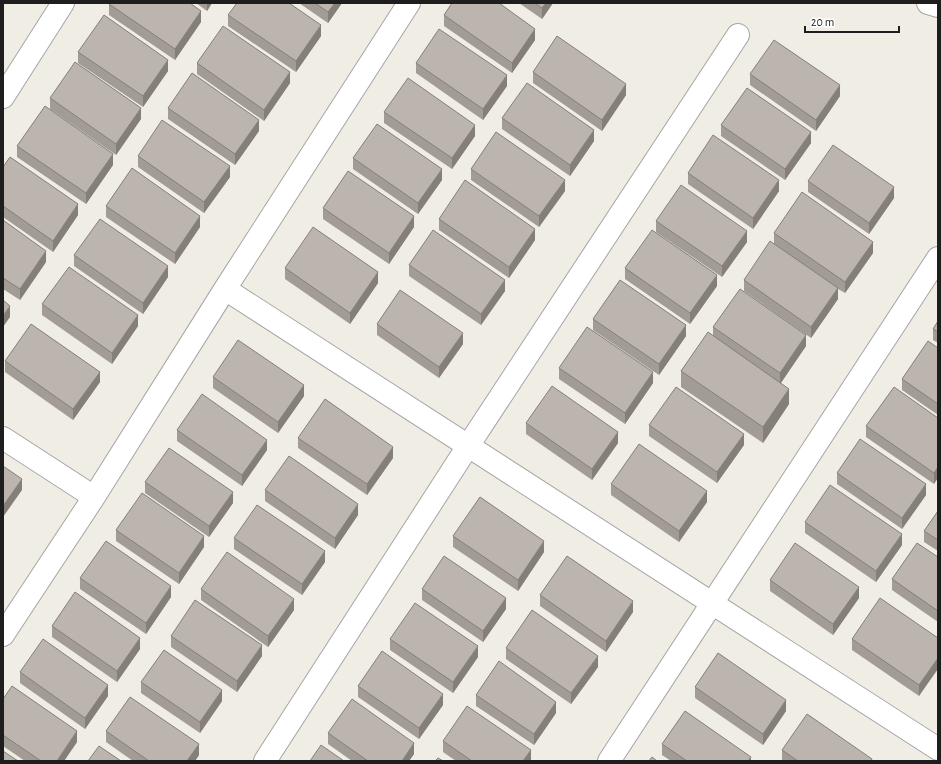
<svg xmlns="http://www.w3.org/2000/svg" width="941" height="764" viewBox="0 0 941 764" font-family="'Alegreya Sans',sans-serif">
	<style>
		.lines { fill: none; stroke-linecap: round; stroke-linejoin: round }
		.minor-casing { stroke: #a5a5a5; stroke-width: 24 }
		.minor { stroke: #fff; stroke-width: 22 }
		.wall { fill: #a29c95 }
		.shaded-wall { fill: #847f79 }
		.building { fill: #bcb5ad; stroke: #847f79 }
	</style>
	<rect width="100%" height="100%" fill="#efede4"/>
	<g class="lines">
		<defs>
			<path id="minor" d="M928,3L938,6
				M3,97L63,3
				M225,289L938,749
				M3,438L94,497
				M3,635L94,497L225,289L409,3
				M265,761L468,446L738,35
				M609,761L938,258"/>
		</defs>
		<!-- minor casing -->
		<use href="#minor" class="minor-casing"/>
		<!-- minor -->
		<use href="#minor" class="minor"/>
	</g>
	<!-- wall -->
	<path class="wall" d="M196,3H212L207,11Z
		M299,3H342L328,23Z
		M519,3H553L542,19Z
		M109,4L201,22L175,60L109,15Z
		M228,15L321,36L296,72L228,26Z
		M444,15L535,40L512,73L444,26Z
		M78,52L168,71L143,107L78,63Z
		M197,63L290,83L264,121L197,74Z
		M416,63L507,86L483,120L416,73Z
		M533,72L626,95L602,131L533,83Z
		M750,74L840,96L816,131L750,85Z
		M50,98L141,119L116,155L50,109Z
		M168,108L259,131L235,165L168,119Z
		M384,112L475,136L452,169L384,123Z
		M502,118L594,141L570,176L502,129Z
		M721,125L811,143L785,180L721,136Z
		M17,146L113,165L86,204L17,157Z
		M138,156L230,177L204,213L138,167Z
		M353,158L442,180L418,214L353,169Z
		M3,167L78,215L53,252L3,217Z
		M471,169L565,191L539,227L471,180Z
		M688,173L779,191L753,229L688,184Z
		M808,181L894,198L869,234L808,192Z
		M106,206L200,227L175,264L106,217Z
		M323,208L414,227L389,264L323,219Z
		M439,219L535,240L509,278L439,230Z
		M3,220L46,262L20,300L3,289Z
		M656,221L747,242L722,277L656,232Z
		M774,233L873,253L845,293L838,289V299L811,338L744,291V280L774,243Z
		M74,255L168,277L143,314L74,266Z
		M409,265L505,291L481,325L409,276Z
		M285,268L378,283L350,324L285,279Z
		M625,268L717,286L690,324L625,279Z
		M42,304L138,326L112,364L42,315Z
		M593,319L686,336L659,375L593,330Z
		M938,321V343L933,340V329Z
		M377,324L463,344L439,378L377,335Z
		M713,327L806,346L781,383L789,404L763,443L681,387V371L713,336Z
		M938,348V415L902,390V379Z
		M5,361L100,382L73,420L5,372Z
		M559,368L653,383L625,424L559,379Z
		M213,377L304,396L278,433L213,388Z
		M938,418L934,484L866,437V426Z
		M526,423L618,443L592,480L526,434Z
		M649,425L744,445L717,483L649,436Z
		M177,430L267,450L242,486L177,441Z
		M298,438L393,458L367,495L298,448Z
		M837,473L926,495L902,529L837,484Z
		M145,482L233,503L209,537L145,493Z
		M611,484L707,502L679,542L611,495Z
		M265,490L358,515L335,549L265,501Z
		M938,511V551L924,542V531Z
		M805,522L902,545L876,582L805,533Z
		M116,530L204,547L179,584L116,541Z
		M453,536L544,552L518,591L453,547Z
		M234,538L325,562L302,595L234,549Z
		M938,557V622L892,590V579Z
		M80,578L171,597L146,634L80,589Z
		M770,580L859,598L833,635L770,591Z
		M201,589L294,610L268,647L201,600Z
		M422,589L506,609L483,642L422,600Z
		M540,595L633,612L606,652L540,606Z
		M52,626L140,649L117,682L52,637Z
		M171,636L262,656L237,692L171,647Z
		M938,638L919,696L852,650V639Z
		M390,639L478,657L453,693L390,650Z
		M506,648L598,667L571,704L506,659Z
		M20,672L108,696L85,729L20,683Z
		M141,682L222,701L200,733L141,693Z
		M358,686L443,705L419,739L358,697Z
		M695,687L786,711L763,745L695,698Z
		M476,695L556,713L534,745L476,706Z
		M3,699L77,742L64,761H25L3,746Z
		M106,731L199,755L195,761H133L106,742Z
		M328,733L414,754L409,761H352L328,744Z
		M443,741L531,761H456L443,752Z
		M662,744L751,761H671L662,755Z
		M782,750L872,761H782Z"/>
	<!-- shaded-wall -->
	<path class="shaded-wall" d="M207,3H212L207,11Z
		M335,3H342L328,23V12Z
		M546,3H553L542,19V8Z
		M201,11V22L175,60V49Z
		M321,25V36L296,72V61Z
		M535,29V40L512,73V63Z
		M168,60V71L143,107V96Z
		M290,72V83L264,121V110Z
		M507,75V86L483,120V109Z
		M626,84V95L602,131V120Z
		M840,85V96L816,131V120Z
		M141,108V119L116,155V144Z
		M259,120V131L235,165V154Z
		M475,125V136L452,169V158Z
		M594,130V141L570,176V165Z
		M811,132V143L785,180V169Z
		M113,154V165L86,204V193Z
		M230,166V177L204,213V202Z
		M442,169V180L418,214V203Z
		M565,180V191L539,227V216Z
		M779,180V191L753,229V218Z
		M894,187V198L869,234V223Z
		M78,204V215L53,252V241Z
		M200,216V227L175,264V253Z
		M414,216V227L389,264V253Z
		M535,229V240L509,278V267Z
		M747,231V242L722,277V266Z
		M873,242V253L845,293V282Z
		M46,251V262L20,300V289Z
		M168,266V277L143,314V303Z
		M378,272V283L350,324V313Z
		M717,275V286L690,324V313Z
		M505,280V291L481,325V314Z
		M838,288V299L811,338V327Z
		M10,306V317L3,327V316Z
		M138,315V326L112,364V353Z
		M686,325V336L659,375V364Z
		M463,333V344L439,378V367Z
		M806,335V346L780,384V373Z
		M100,372V382L73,420V409Z
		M653,372V383L625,424V413Z
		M304,385V396L278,433V422Z
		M789,389V404L763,443V427Z
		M618,432V443L592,480V469Z
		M744,434V445L717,483V472Z
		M267,440V450L242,486V475Z
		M393,447V458L367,495V484Z
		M938,467V478L934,484V473Z
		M22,479V490L3,517V506Z
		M926,484V495L902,529V518Z
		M707,491V502L679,542V531Z
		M233,492V503L209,537V526Z
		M358,504V515L335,549V538Z
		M902,534V545L876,582V571Z
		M204,536V547L179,584V573Z
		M544,541V552L518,591V580Z
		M325,551V562L302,595V584Z
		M171,586V597L146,634V623Z
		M859,587V598L833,635V624Z
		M506,598V609L483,642V631Z
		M294,599V610L268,647V636Z
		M633,601V612L606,652V641Z
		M140,638V649L117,682V671Z
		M262,645V656L237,692V681Z
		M478,646V657L453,693V682Z
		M598,656V667L571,704V693Z
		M938,658V669L919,696V685Z
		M108,685V696L85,729V718Z
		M222,690V701L200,733V722Z
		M443,694V705L419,739V728Z
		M786,700V711L763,745V734Z
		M556,702V713L534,745V734Z
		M77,731V742L64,761H57Z
		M414,743V754L409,761H402Z
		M199,744V755L195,761H187Z
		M531,750V761H523Z
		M751,757V761H748Z"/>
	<!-- building -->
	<path class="building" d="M110,3H190L201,11L175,49L109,4Z
		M237,3H289L321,25L296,61L228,15Z
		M315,3H335L328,12Z
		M452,3H499L535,29L512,63L444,15Z
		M535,3H546L542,8Z
		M104,15L168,60L143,96L78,52Z
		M223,26L290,72L264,110L197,63Z
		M439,29L507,75L483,109L416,63Z
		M557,36L626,84L602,120L533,72Z
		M774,40L840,85L816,120L750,74Z
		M75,62L141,108L116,144L50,98Z
		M192,73L259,120L235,154L168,108Z
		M408,78L475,125L452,158L384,112Z
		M527,83L594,130L570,165L502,118Z
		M747,88L811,132L785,169L721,125Z
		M45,106L113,154L86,193L17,146Z
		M162,120L230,166L204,202L138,156Z
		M377,124L442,169L418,203L353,158Z
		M496,132L565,180L539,216L471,169Z
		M713,135L779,180L753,218L688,173Z
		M833,145L894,187L869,223L808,181Z
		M10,157L78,204L53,241L3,206V167Z
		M132,168L200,216L175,253L106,206Z
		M348,171L414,216L389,253L323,208Z
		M465,180L535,229L509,267L439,219Z
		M681,185L747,231L722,266L656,221Z
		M802,192L873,242L845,282L774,233Z
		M100,219L168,266L143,303L74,255Z
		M3,220L46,251L20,289L3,278Z
		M313,227L378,272L350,313L285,268Z
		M433,230L505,280L481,314L409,265Z
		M652,230L717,275L690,313L625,268Z
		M770,241L838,288L811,327L744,280Z
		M69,267L138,315L112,353L42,304Z
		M620,280L686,325L659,364L593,319Z
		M740,289L806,335L780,373L713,327Z
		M400,290L463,333L439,367L377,324Z
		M3,300L10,306L3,316Z
		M938,321V332L933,329Z
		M31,324L100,372L73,409L5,361Z
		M587,327L653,372L625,413L559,368Z
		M708,332L789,389L763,427L681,371Z
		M238,340L304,385L278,422L213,377Z
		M928,341L938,348V404L902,379Z
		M552,386L618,432L592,469L526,423Z
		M676,387L744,434L717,472L649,425Z
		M894,387L938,418V467L934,473L866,426Z
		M202,394L267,440L242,475L177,430Z
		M325,399L393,447L367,484L298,438Z
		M860,439L926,484L902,518L837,473Z
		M639,444L707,491L679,531L611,484Z
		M169,448L233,492L209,526L145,482Z
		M289,456L358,504L335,538L265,490Z
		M3,466L22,479L3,506Z
		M830,485L902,534L876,571L805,522Z
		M142,493L204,536L179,573L116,530Z
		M480,497L544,541L518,580L453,536Z
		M257,505L325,551L302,584L234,538Z
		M938,511V540L924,531Z
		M106,541L171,586L146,623L80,578Z
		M795,543L859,587L833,624L770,580Z
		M917,543L938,557V611L892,579Z
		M227,552L294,599L268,636L201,589Z
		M444,556L506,598L483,631L422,589Z
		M567,556L633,601L606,641L540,595Z
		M75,592L140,638L117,671L52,626Z
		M880,598L938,638V658L919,685L852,639Z
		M195,600L262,645L237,681L171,636Z
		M415,603L478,646L453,682L390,639Z
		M532,610L598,656L571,693L506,648Z
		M43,639L108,685L85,718L20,672Z
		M164,650L222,690L200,722L141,682Z
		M382,651L443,694L419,728L358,686Z
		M718,653L786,700L763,734L695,687Z
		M499,661L556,702L534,734L476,695Z
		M12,686L77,731L57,761H41L3,735V699Z
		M130,697L199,744L187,761H149L106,731Z
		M352,699L414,743L402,761H368L328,733Z
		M467,706L531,750L523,761H472L443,741Z
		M685,711L751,757L748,761H687L662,744Z
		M807,714L872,759L871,761H798L782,750Z
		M321,745L344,761H310Z
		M99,746L121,761H88Z
		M3,751L18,761H3Z
		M652,757L657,761H649Z
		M438,758L443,761H435Z"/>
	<!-- border -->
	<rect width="941" height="764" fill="none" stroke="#1e1e1e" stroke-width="8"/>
	<!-- scale -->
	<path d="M805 26v6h94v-6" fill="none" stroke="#1e1e1e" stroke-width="2"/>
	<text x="811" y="26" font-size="12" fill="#1e1e1e" stroke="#ffffff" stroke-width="3" paint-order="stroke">20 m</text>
</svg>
